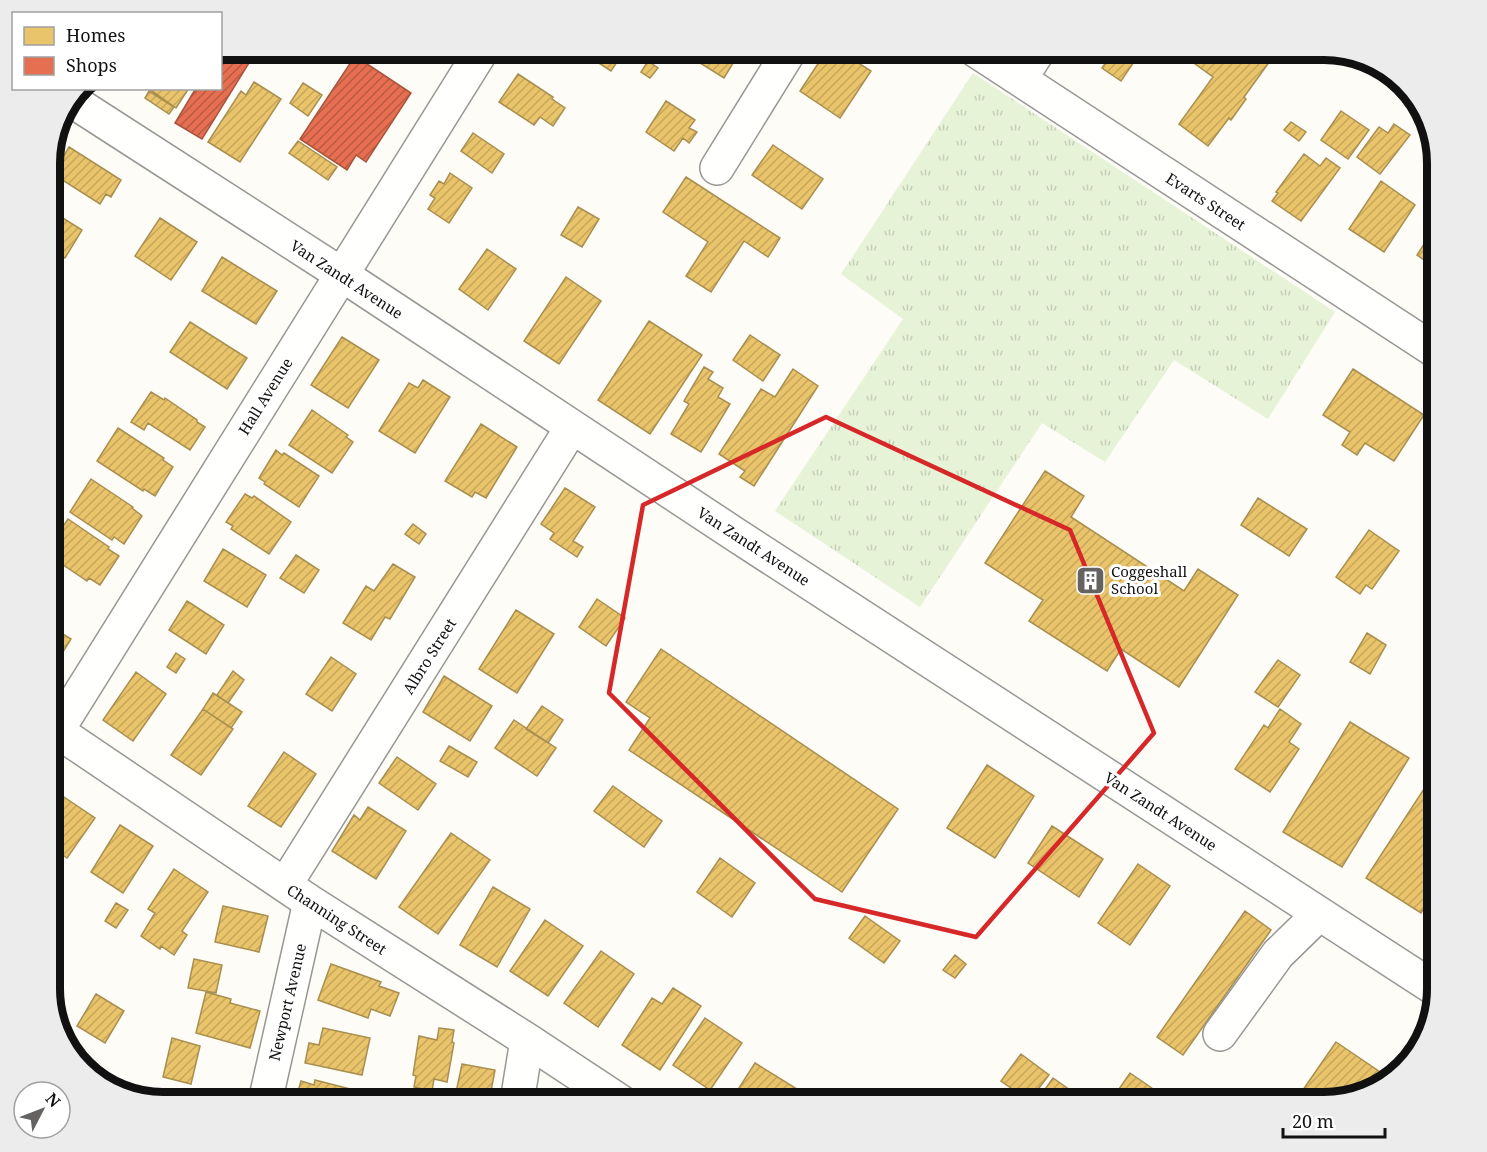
<svg xmlns="http://www.w3.org/2000/svg" width="1487" height="1152" viewBox="0 0 1487 1152" font-family="'Noto Serif',serif">
	<style>
		.park { fill: url(#park-tufts) }
		.homes { fill: url(#homes-hatch); stroke: #a88e4f; stroke-width: 1.5 }
		.shops { fill: url(#shops-hatch); stroke: #a7533e; stroke-width: 1.5 }
		.lines { fill: none; stroke-linecap: round; stroke-linejoin: round }
		.minor-casing { stroke: #979795; stroke-width: 36 }
		.minor { stroke: #fffffe; stroke-width: 33 }
		.marked { fill: none; stroke: #d62828; stroke-width: 4.5; stroke-linejoin: round }
		.labels { text-anchor: middle; dominant-baseline: central; stroke-width: 6; stroke-linejoin: round; paint-order: stroke }
		.street-label { font-size: 15px; fill: #111; stroke: #fff }
		.poi-label { font-size: 15px; fill: #111; stroke: #fff; text-anchor: start }
		.rim { fill: none; stroke: #111; stroke-width: 8 }
	</style>
	<defs>
		<pattern id="park-tufts" width="24" height="20" patternUnits="userSpaceOnUse" patternTransform="scale(1.5)"><rect width="24" height="20" fill="#e7f3d7"/><path d="M3 7l-1-3M5 7V3M7 7l1-3M15 17l-1-3M17 17v-4M19 17l1-3" fill="none" stroke="#c5cfb8"/></pattern>
		<pattern id="homes-hatch" width="6" height="6" patternUnits="userSpaceOnUse" patternTransform="scale(1.5)"><rect width="6" height="6" fill="#e9c46a"/><path d="M-1 1l2-2M0 6l6-6M5 7l2-2" fill="none" stroke="#c7a75b"/></pattern>
		<pattern id="shops-hatch" width="6" height="6" patternUnits="userSpaceOnUse" patternTransform="scale(1.5)"><rect width="6" height="6" fill="#e76f51"/><path d="M-1 1l2-2M0 6l6-6M5 7l2-2" fill="none" stroke="#ba5a42"/></pattern>
	</defs>
	<rect width="100%" height="100%" fill="#fdfcf7"/>
	<!-- park -->
	<path class="park" d="M973,73L1335,312L1268,419L1174,360L1105,462L1042,423L920,607L775,511L903,319L841,274Z"/>
	<!-- homes -->
	<path class="homes" d="M564,50H625L611,71L585,54L581,60Z
		M673,50H741L724,78L689,56L687,58Z
		M827,50H838L871,71L840,118L800,91Z
		M1090,50H1142L1121,81L1102,68L1107,61Z
		M1182,50H1220L1225,54L1228,50H1278L1244,97L1246,99L1231,120L1229,118L1208,146L1179,124L1213,77L1180,53Z
		M648,61L658,68L650,78L641,72Z
		M518,74L553,97L552,99L565,108L553,126L540,117L534,125L499,102Z
		M254,82L281,99L240,162L208,142L241,91L246,95Z
		M303,83L322,95L308,116L290,103Z
		M148,88H189L176,108Z
		M149,91L174,107L169,114L145,98Z
		M666,101L695,120L689,128L697,132L689,143L683,138L674,151L646,132Z
		M1341,111L1369,130L1348,159L1321,140Z
		M1291,122L1306,132L1299,141L1284,130Z
		M1394,124L1410,135L1380,174L1357,157L1379,127L1388,133Z
		M473,133L504,154L492,173L461,151Z
		M298,141L337,167L328,180L289,153Z
		M773,145L823,179L802,209L752,175Z
		M69,147L121,180L111,197L106,194L100,204L53,174Z
		M1304,154L1320,166L1326,158L1340,168L1301,221L1272,201L1278,193L1276,192Z
		M450,173L472,188L449,223L428,209L435,198L430,195L439,181L444,184Z
		M686,177L780,238L768,257L744,241L711,292L686,276L708,242L663,212Z
		M1381,181L1415,205L1384,252L1349,229Z
		M578,207L599,219L582,247L561,235Z
		M50,210L82,230L65,258L50,249Z
		M160,218L197,242L171,280L135,256Z
		M1437,224V269L1417,255Z
		M487,249L516,269L488,310L459,289Z
		M222,257L277,291L256,324L202,291Z
		M566,277L601,301L559,364L524,341Z
		M649,321L702,355L650,434L598,400Z
		M190,322L247,358L227,389L170,352Z
		M750,335L780,355L763,381L733,360Z
		M342,337L379,360L348,408L311,385Z
		M704,367L713,372L708,379L723,388L718,397L730,404L701,452L671,434L689,404L684,401Z
		M793,369L818,386L754,486L740,477L745,471L719,454L761,389L775,397Z
		M1353,369L1424,415L1394,461L1365,443L1357,455L1342,445L1350,432L1323,415Z
		M423,380L450,397L415,453L379,431L409,383L418,388Z
		M151,392L164,400L165,398L197,420V422L205,427L190,450L148,423L144,430L131,422Z
		M312,410L348,435L346,437L353,442L332,473L289,445Z
		M481,424L517,447L486,498L475,492L472,497L445,481Z
		M118,428L164,458L163,460L173,467L155,496L144,489L143,491L97,461Z
		M276,450L282,455L284,453L319,476L299,507L264,484L265,482L259,478Z
		M1045,471L1084,496L1071,517L1184,591L1198,569L1238,595L1179,687L1121,649L1107,671L1029,621L1043,600L985,563Z
		M91,479L133,507L132,508L142,516L124,544L114,537L112,540L70,512Z
		M565,488L595,507L573,541L583,547L577,557L550,539L554,533L541,524Z
		M245,494L252,498L254,496L291,522L269,554L231,529L233,526L226,522Z
		M1258,498L1307,529L1289,556L1241,525Z
		M68,519L109,547L108,549L119,556L100,585L89,578L87,581L50,556V546Z
		M413,524L426,534L419,544L405,534Z
		M1369,530L1399,551L1372,589L1366,585L1360,594L1336,577Z
		M223,549L266,575L247,607L204,581Z
		M296,555L319,570L304,593L280,578Z
		M393,564L415,577L390,619L385,617L371,640L343,623L366,586L374,591Z
		M597,599L625,618L606,646L579,627Z
		M187,601L224,625L206,654L169,630Z
		M516,610L554,634L517,693L479,669Z
		M50,626L71,639L51,671L50,670Z
		M1367,633L1386,645L1370,674L1350,662Z
		M661,649L898,809L842,892L629,750L650,718L626,702Z
		M176,653L185,659L176,673L167,667Z
		M331,657L356,674L332,711L306,694Z
		M1278,660L1300,675L1278,707L1255,692Z
		M233,671L244,680L228,703L217,695Z
		M136,672L166,694L133,741L103,720Z
		M444,676L492,706L470,741L423,712Z
		M213,693L242,712L231,728L203,709Z
		M542,706L563,720L548,743L526,729Z
		M203,709L233,729L201,775L171,755Z
		M1280,709L1301,724L1289,742L1299,749L1270,792L1235,769L1264,725L1268,728Z
		M514,720L556,748L537,776L495,748Z
		M1350,722L1409,758L1342,867L1283,832Z
		M449,746L477,762L468,777L440,761Z
		M284,752L316,774L281,827L248,806Z
		M397,757L436,784L418,810L379,783Z
		M987,765L1034,796L995,858L947,828Z
		M1433,775L1437,778V887L1421,913L1366,878Z
		M613,786L662,821L644,847L594,811Z
		M64,797L95,818L67,858L50,846V818Z
		M368,807L406,831L376,879L332,851L354,815L360,820Z
		M120,825L153,846L123,893L91,872Z
		M1052,826L1103,859L1079,897L1028,863Z
		M451,833L490,860L438,934L399,907Z
		M720,858L755,883L732,917L697,892Z
		M1138,864L1170,886L1130,945L1098,923Z
		M174,869L208,892L182,931L187,935L174,955L161,946L160,949L141,936L155,913L148,909Z
		M493,887L530,909L497,967L460,945Z
		M116,903L128,910L116,928L105,921Z
		M223,906L268,916L259,952L215,942Z
		M1245,911L1271,930L1183,1055L1157,1037Z
		M865,916L900,941L884,963L849,938Z
		M545,920L583,946L548,996L510,971Z
		M601,951L634,974L598,1027L564,1003Z
		M955,955L966,964L955,978L943,970Z
		M194,959L222,965L216,993L188,988Z
		M331,964L381,982L379,986L399,993L390,1016L371,1009L368,1018L318,1000Z
		M673,988L701,1006L660,1070L622,1045L652,998L662,1004Z
		M206,992L231,999L230,1003L260,1011L250,1048L196,1033Z
		M96,994L124,1011L105,1043L77,1026Z
		M705,1018L742,1043L710,1090L673,1065Z
		M323,1028L370,1038L362,1075L305,1063L309,1043L319,1045Z
		M439,1028L454,1030L452,1042L454,1043L447,1082L434,1079L432,1091L414,1087L416,1076L413,1075L419,1036L437,1040Z
		M172,1038L200,1046L191,1084L163,1077Z
		M1336,1042L1383,1074L1371,1092L1324,1102H1300L1296,1100Z
		M1021,1054L1049,1075L1029,1101L1001,1081Z
		M755,1063L805,1094L799,1102H730Z
		M462,1064L495,1070L489,1102H454Z
		M1130,1073L1172,1102H1110Z
		M1053,1078L1080,1097L1076,1102H1036Z
		M315,1080L366,1093L363,1102H295L301,1081L314,1085Z
		M181,1093L225,1102H179Z"/>
	<!-- shops -->
	<path class="shops" d="M220,50H257L202,139L175,123L196,88H220Z
		M355,56L411,93L366,162L356,155L347,170L300,139Z"/>
	<g class="lines">
		<defs>
			<path id="minor" d="M975,50L1437,352
				M1020,79L1039,50
				M71,100L341,274L736,535L1437,990
				M717,168L790,50
				M57,731L310,902L527,1040L621,1102
				M50,742L482,50
				M285,885L572,427
				M1220,1034L1278,954L1319,914
				M265,1102L310,902
				M517,1102L527,1040"/>
		</defs>
		<!-- minor casing -->
		<use href="#minor" class="minor-casing"/>
		<!-- minor -->
		<use href="#minor" class="minor"/>
	</g>
	<!-- marked area -->
	<path class="marked" d="M826,417L1070,530L1154,733L976,937L815,899L609,693L643,505Z"/>
	<!-- icons -->
	<defs>
		<symbol id="building-square" viewBox="-11 -11 22 22"><rect x="-9" y="-9" width="18" height="18" rx="4" fill="#646362" stroke="#fff"/><path d="M-4-6H4V6H1V3H-1V6H-4ZM-2.5-4.3h1.7v1.8h-1.7ZM.8-4.3h1.7v1.8H.8ZM-2.5-1h1.7V.8h-1.7ZM.8-1h1.7V.8H.8Z" fill="#fff"/></symbol>
	</defs>
	<g fill-rule="evenodd">
		<use href="#building-square" x="1074" y="564" width="33" height="33"/>
	</g>
	<g class="labels">
		<!-- street labels -->
		<g class="street-label">
			<text transform="translate(1206 201) rotate(33)">Evarts Street</text>
			<text transform="translate(347 279) rotate(33)">Van Zandt Avenue</text>
			<text transform="translate(265 396) rotate(-58)">Hall Avenue</text>
			<text transform="translate(754 546) rotate(33)">Van Zandt Avenue</text>
			<text transform="translate(429 656) rotate(-58)">Albro Street</text>
			<text transform="translate(1161 811) rotate(33)">Van Zandt Avenue</text>
			<text transform="translate(337 919) rotate(33)">Channing Street</text>
			<text transform="translate(287 1002) rotate(-77)">Newport Avenue</text>
		</g>
		<!-- poi labels -->
		<g class="poi-label">
			<text x="1111" y="571">Coggeshall<tspan x="1111" dy="17">School</tspan></text>
		</g>
	</g>
	<!-- crop -->
	<path d="M0 0H1487V1152H0ZM163 60H1324A103 103 0 0 1 1427 163V989A103 103 0 0 1 1324 1092H163A103 103 0 0 1 60 989V163A103 103 0 0 1 163 60Z" fill="#ececec" fill-rule="evenodd"/>
	<path class="rim" d="M163 60H1324A103 103 0 0 1 1427 163V989A103 103 0 0 1 1324 1092H163A103 103 0 0 1 60 989V163A103 103 0 0 1 163 60Z"/>
	<!-- legend -->
	<rect x="12" y="12" width="210" height="78" fill="#ffffff" stroke="#a0a0a0" stroke-width="1.5"/>
	<rect x="24" y="27" width="30" height="18" fill="#e9c46a" stroke="#a0a0a0" stroke-width="1.5"/>
	<text x="66" y="42" font-size="18" fill="#111111">Homes</text>
	<rect x="24" y="57" width="30" height="18" fill="#e76f51" stroke="#a0a0a0" stroke-width="1.5"/>
	<text x="66" y="72" font-size="18" fill="#111111">Shops</text>
	<!-- north arrow -->
	<g transform="translate(42 1110) rotate(48)"><circle r="28" fill="#ffffff" stroke="#a0a0a0" stroke-width="1.5"/>
	<path d="M0-4.5L10 22L0 15L-10 22Z" fill="#646362"/>
	<text y="-9" font-size="16" font-weight="bold" text-anchor="middle" fill="#111111">N</text>
	</g>
	<!-- scale -->
	<path d="M1283 1128v9h102v-9" fill="none" stroke="#111111" stroke-width="3"/>
	<text x="1292" y="1128" font-size="18" fill="#111111" stroke="#ffffff" stroke-width="4.5" paint-order="stroke">20 m</text>
</svg>
